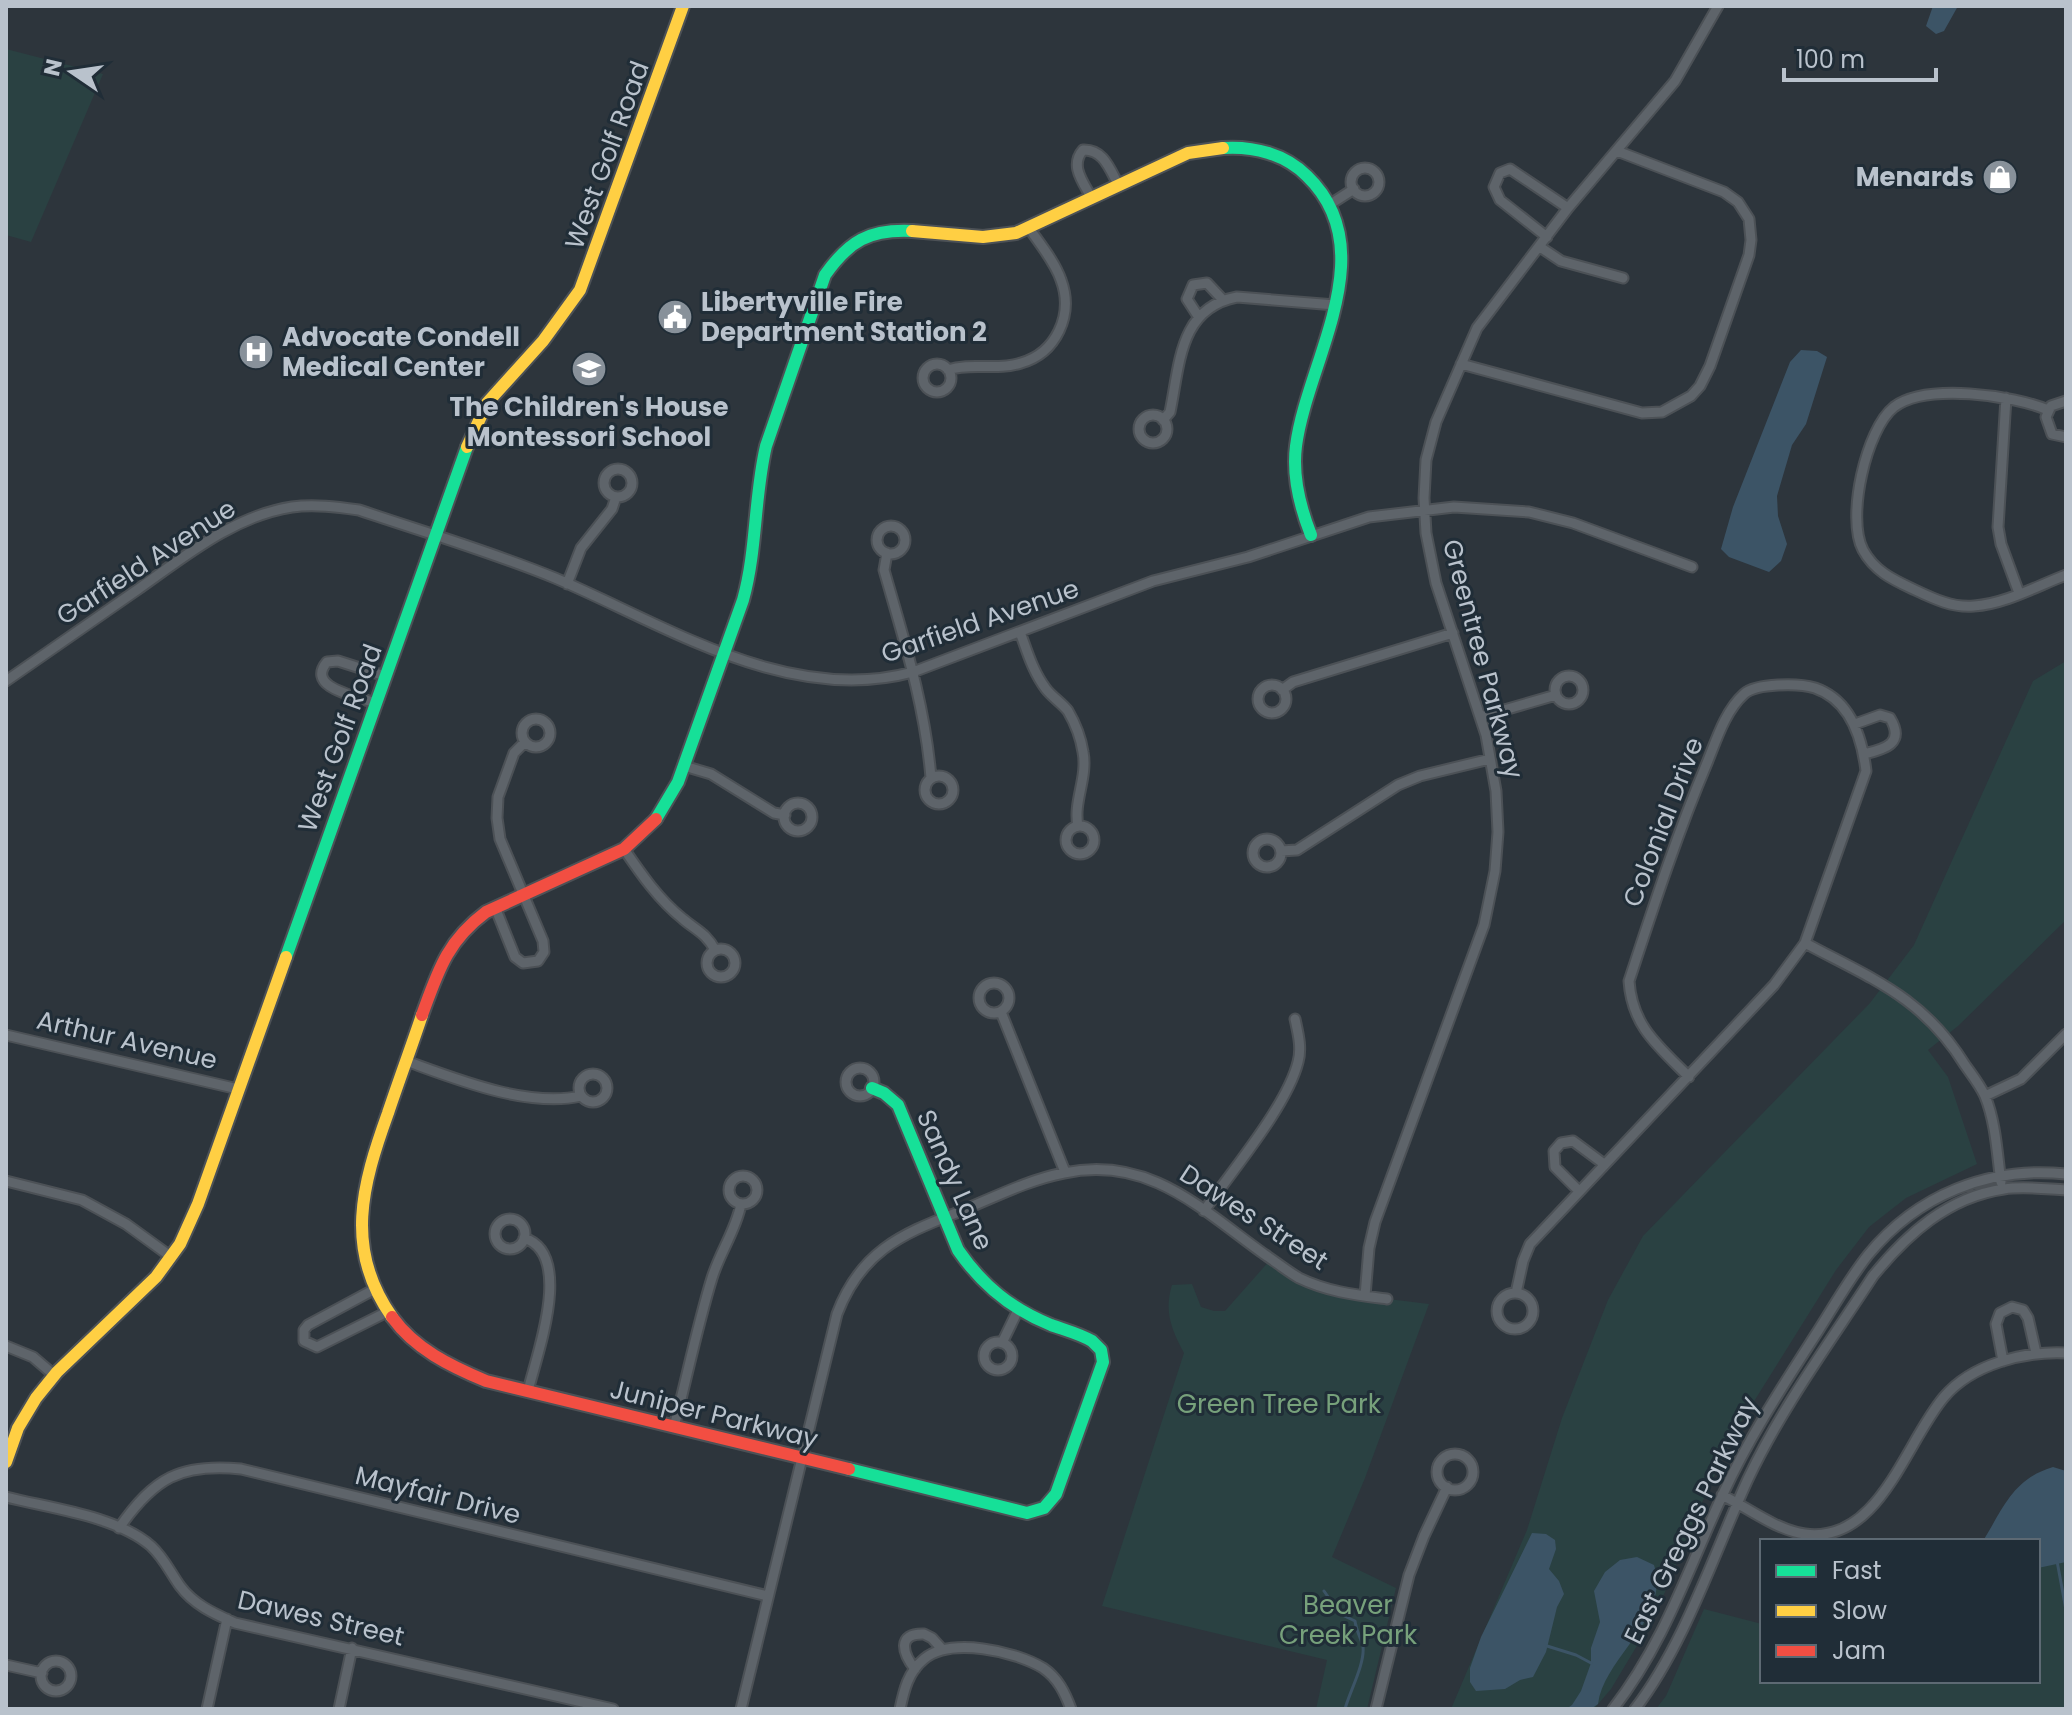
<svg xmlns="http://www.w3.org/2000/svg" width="2072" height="1715" viewBox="0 0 2072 1715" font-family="Poppins,sans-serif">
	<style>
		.green { fill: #2a4142 }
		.water { fill: #3c5466 }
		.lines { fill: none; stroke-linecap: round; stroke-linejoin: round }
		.stream { stroke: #3c5466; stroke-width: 3 }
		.street-casing { stroke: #4c5156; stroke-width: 13 }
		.fast-casing { stroke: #4c5156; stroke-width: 16 }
		.slow-casing { stroke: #4c5156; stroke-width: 16 }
		.jam-casing { stroke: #4c5156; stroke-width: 16 }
		.street { stroke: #5e646a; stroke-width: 9 }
		.fast { stroke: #16e098; stroke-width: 12 }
		.slow { stroke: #ffcf43; stroke-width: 12 }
		.jam { stroke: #f24e42; stroke-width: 12 }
		.labels { text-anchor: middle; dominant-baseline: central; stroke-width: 6; stroke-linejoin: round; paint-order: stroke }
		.street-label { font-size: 26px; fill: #b9c2cc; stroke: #202d37 }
		.poi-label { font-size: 26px; font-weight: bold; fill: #b9c2cc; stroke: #202d37; text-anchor: start }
		.park-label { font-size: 26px; fill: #77a17b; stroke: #202d37 }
	</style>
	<rect width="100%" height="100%" fill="#2d353c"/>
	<!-- green -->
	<path class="green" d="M6,49L103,74L31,242L6,235Z
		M2066,661V920L1958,1026L1928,1050L1948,1077L1977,1164L1906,1198L1869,1227L1836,1270L1733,1435L1694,1520L1665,1592L1644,1634L1611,1689L1594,1709H1451L1527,1530L1562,1418L1608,1300L1643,1236L1870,1003L1914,945L2033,681Z
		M1271,1259L1296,1276L1380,1298L1429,1304L1365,1478L1332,1557L1396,1588L1367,1709H1316L1327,1660L1102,1606L1184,1353C1171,1329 1164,1311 1172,1285L1192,1284L1201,1307L1214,1311H1225Z
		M2066,1555V1709H1656L1666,1696L1704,1609L1762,1624V1681H2038V1561Z"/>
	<!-- water -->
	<path class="water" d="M1933,6H1958L1944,31L1936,34L1926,26Z
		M1801,350L1817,351L1827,357L1806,424L1792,445L1777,496L1778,516L1787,544L1781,561L1769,572L1729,557L1721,549L1733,507L1790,362Z
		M2053,1467L2066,1471V1562L2038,1568V1541H1983C2004,1507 2013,1479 2053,1467Z
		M1532,1533L1546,1534L1555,1540L1556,1549L1549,1569L1559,1581L1564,1594L1557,1607L1546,1652L1533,1677L1520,1680L1505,1689L1476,1691L1470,1682V1668L1481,1637Z
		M1637,1557L1654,1565C1671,1619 1604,1657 1598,1704L1591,1709H1566L1572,1705L1581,1691L1591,1663V1648L1600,1622L1594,1591L1605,1572L1620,1560Z"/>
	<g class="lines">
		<!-- stream -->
		<path class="stream" d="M2057,1561L2066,1610
			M1324,1591L1340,1614L1355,1621C1356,1630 1361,1638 1363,1647C1365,1664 1349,1693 1345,1709
			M1547,1646L1576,1655L1591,1663"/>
		<defs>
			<path id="street" d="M1351 182a14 14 0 1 1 28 0a14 14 0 1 1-28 0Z
				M1092,199C1084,183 1069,166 1083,150C1104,149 1110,170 1119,186
				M1329,205L1354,189
				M1547,237L1500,200L1494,187L1500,173L1510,169L1568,208
				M1540,247L1561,261L1623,278
				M1198,316L1187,299L1193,285L1207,283L1223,300
				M1461,364L1642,413L1662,412L1691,396L1700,386L1710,366L1749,255L1751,240L1749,219L1738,202L1724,192L1617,151
				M923 378a14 14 0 1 1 28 0a14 14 0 1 1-28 0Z
				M948,370C971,362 997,371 1021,363C1056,353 1074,315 1061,280C1055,262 1040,244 1029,228
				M2006,398L1998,527L2001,544L2019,593
				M2066,401L2051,406L2046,417L2052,434L2066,437
				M2048,410C2013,395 1926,383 1894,407C1866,429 1846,518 1863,550C1875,572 1894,580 1915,590C1934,599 1953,608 1974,606C2005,604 2037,586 2066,575
				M1139 429a14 14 0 1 1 28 0a14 14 0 1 1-28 0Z
				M1163,420L1170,412C1180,364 1179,308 1237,297L1335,305
				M604 483a14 14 0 1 1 28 0a14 14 0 1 1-28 0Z
				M877 540a14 14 0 1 1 28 0a14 14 0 1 1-28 0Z
				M887,553L884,570C904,640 925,705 931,778
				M567,584L581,548L612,509L616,497
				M1020,632C1027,651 1033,672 1046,689C1052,697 1062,703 1068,711C1075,723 1081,739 1083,752C1088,777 1073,802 1078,826
				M1555 690a14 14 0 1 1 28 0a14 14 0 1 1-28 0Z
				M6,681C49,651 93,621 137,590C184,557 233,516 292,507C314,504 337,507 359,510C424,532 492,552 555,578C666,625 788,706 913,672L1153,581L1248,557L1369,517L1454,507L1529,512L1573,523L1692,567
				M1258 699a14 14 0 1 1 28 0a14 14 0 1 1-28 0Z
				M1282,690L1293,682L1453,633
				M375,703C357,696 305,688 327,662L338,661L385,676
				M1480,717L1556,695
				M522 733a14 14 0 1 1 28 0a14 14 0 1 1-28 0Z
				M1855,724L1880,715L1890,718C1905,743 1886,749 1864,754
				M684,766L711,774L774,813L785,815
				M925 790a14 14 0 1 1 28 0a14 14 0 1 1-28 0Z
				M784 817a14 14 0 1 1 28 0a14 14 0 1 1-28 0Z
				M1066 840a14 14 0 1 1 28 0a14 14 0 1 1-28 0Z
				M1253 853a14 14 0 1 1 28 0a14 14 0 1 1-28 0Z
				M624,849C641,874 659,900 683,919C696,930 707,934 715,950
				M1281,851L1297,850L1398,785L1420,776L1490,759
				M495,907L515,957L523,963L538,961L544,952L543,941L500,839L497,818L498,797L514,753L525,742
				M1805,943C1872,979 1923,997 1965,1065C1972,1075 1980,1085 1985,1096C1996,1123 1997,1154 2001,1182
				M707 963a14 14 0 1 1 28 0a14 14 0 1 1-28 0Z
				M979 998a15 15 0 1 1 30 0a15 15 0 1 1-30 0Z
				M1001,1012L1065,1172
				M6,1035L238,1089
				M406,1061C456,1079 527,1108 581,1096
				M846 1082a14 14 0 1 1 28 0a14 14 0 1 1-28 0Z
				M579 1088a14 14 0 1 1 28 0a14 14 0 1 1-28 0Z
				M1985,1096L2021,1079L2066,1034
				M729 1190a14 14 0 1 1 28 0a14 14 0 1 1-28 0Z
				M6,1181L82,1200L126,1224L170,1256
				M1579,1191L1555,1167L1554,1151L1561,1143L1573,1141L1604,1164
				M1204,1211C1231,1172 1287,1106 1298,1062C1302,1048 1298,1033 1295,1019
				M495 1234a15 15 0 1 1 30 0a15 15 0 1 1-30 0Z
				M524,1238C575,1254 536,1356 528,1391
				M375,1289L308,1325L304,1330V1341L317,1347L387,1312
				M1516,1293L1523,1261L1530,1244L1774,985L1805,943L1866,771C1862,737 1850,700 1815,688C1799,683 1756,683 1744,694C1725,711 1716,741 1707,763C1677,834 1653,908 1629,981C1632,1026 1658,1046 1689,1077
				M1497 1311a18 18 0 1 1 36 0a18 18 0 1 1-36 0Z
				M1365,1296L1369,1248L1375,1222L1484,925L1495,871L1498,832L1496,791L1486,735L1436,583L1426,533L1424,498L1426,460L1436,422L1477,328L1568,208L1675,81L1718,6
				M984 1356a14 14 0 1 1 28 0a14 14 0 1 1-28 0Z
				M1002,1343L1018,1310
				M6,1346L33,1357L54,1375
				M2003,1361L1996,1324L2000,1313L2012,1307L2023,1310L2028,1318L2036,1353
				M674,1427C687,1377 697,1327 712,1278C720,1252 736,1230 741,1204
				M1437 1472a18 18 0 1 1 36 0a18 18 0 1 1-36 0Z
				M1722,1495C1748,1508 1776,1530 1805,1534C1879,1544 1905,1443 1944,1397C1972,1364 2024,1351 2066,1353
				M6,1497C49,1508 117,1516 151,1546C164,1558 170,1572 180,1586C194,1605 215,1614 235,1623L613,1709
				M119,1528C154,1478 180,1463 241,1469L768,1596
				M41 1676a15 15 0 1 1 30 0a15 15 0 1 1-30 0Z
				M6,1665L42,1673
				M915,1669C903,1654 896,1633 924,1634L932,1638L941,1648
				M207,1709L227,1619
				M339,1709L352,1648
				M741,1709L837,1314C860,1253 899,1235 956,1213C991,1199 1027,1180 1064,1173C1149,1155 1201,1209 1264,1254C1276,1262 1287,1271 1299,1278C1328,1292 1356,1295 1387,1299
				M900,1709C904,1690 908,1672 924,1659C951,1637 1015,1651 1043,1668C1058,1678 1065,1693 1071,1709
				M1376,1709L1409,1575L1424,1536L1447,1487
				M1613,1709C1665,1642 1688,1569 1723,1494C1749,1437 1784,1384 1818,1331C1834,1306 1849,1279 1868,1255C1917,1195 1989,1166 2066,1174
				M1635,1709C1685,1644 1714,1553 1748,1479C1782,1407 1830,1342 1873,1276C1907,1234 1948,1197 2004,1189C2024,1186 2046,1189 2066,1190"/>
			<path id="fast" d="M1223,148C1254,146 1285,154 1307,176C1385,251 1307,361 1296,446C1292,477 1300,507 1311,535
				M656,819L678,782L743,600C757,550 754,497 766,446L825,275C849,241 869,229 912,231
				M286,957L467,447
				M849,1469L1027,1513L1044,1508L1056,1494L1103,1362L1101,1350L1092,1341C1080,1334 1065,1330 1051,1325C1011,1309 982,1285 958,1250L898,1105L884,1093L872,1088"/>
			<path id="slow" d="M912,231L983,237L1016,233L1188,153L1223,148
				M467,447L487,403L543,341L580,290L683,6
				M392,1317C344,1249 362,1185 388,1113C399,1080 411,1048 422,1015
				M6,1462L18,1428L36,1398L57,1372L156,1277L180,1244L198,1204L286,957"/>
			<path id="jam" d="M422,1015C438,971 447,941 486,912L624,849L656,819
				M392,1317C415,1349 450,1366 486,1381L849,1469"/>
		</defs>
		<!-- street casing -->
		<use href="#street" class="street-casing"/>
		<!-- fast casing -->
		<use href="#fast" class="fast-casing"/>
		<!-- slow casing -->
		<use href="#slow" class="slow-casing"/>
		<!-- jam casing -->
		<use href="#jam" class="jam-casing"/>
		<!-- street -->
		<use href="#street" class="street"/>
		<!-- fast -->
		<use href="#fast" class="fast"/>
		<!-- slow -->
		<use href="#slow" class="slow"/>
		<!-- jam -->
		<use href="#jam" class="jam"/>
	</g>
	<!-- icons -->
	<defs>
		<symbol id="shop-disc" viewBox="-11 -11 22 22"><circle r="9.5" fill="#88919a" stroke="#202d37"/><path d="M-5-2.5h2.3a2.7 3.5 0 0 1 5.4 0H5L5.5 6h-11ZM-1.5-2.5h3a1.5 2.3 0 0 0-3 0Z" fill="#fff"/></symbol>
		<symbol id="civic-disc" viewBox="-11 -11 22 22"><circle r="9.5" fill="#88919a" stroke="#202d37"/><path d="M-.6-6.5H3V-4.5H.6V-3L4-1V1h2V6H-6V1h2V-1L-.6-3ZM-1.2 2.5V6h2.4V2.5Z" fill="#fff"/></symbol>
		<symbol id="hospital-disc" viewBox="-11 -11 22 22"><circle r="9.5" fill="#88919a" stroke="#202d37"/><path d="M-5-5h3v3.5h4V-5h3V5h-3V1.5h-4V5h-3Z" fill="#fff"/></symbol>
		<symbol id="school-disc" viewBox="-11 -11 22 22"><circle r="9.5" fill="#88919a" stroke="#202d37"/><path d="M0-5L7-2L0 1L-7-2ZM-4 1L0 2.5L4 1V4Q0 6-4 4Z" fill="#fff"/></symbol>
	</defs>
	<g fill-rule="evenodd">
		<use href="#shop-disc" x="1980" y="157" width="40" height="40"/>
		<use href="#civic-disc" x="655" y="297" width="40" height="40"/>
		<use href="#hospital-disc" x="236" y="332" width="40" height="40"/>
		<use href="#school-disc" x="569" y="349" width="40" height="40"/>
	</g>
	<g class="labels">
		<!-- street labels -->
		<g class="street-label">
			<text transform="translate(607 155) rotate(-70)">West Golf Road</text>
			<text transform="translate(146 562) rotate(-33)">Garfield Avenue</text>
			<text transform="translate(980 621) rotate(-19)">Garfield Avenue</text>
			<text transform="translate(1483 659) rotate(75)">Greentree Parkway</text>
			<text transform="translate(340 738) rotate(-70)">West Golf Road</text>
			<text transform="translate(1663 822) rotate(-69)">Colonial Drive</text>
			<text transform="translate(127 1040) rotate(13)">Arthur Avenue</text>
			<text transform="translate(955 1180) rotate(66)">Sandy Lane</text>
			<text transform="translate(1254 1217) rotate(33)">Dawes Street</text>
			<text transform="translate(714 1414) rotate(14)">Juniper Parkway</text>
			<text transform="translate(438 1495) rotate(14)">Mayfair Drive</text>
			<text transform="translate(1691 1520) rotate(-64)">East Greggs Parkway</text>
			<text transform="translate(321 1618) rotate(13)">Dawes Street</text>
		</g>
		<!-- poi labels -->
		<g class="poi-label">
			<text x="1974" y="177" text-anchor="end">Menards</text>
			<text x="701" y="302">Libertyville Fire<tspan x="701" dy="30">Department Station 2</tspan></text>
			<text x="282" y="337">Advocate Condell<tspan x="282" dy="30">Medical Center</tspan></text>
			<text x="589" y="407" text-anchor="middle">The Children's House<tspan x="589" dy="30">Montessori School</tspan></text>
		</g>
		<!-- park labels -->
		<g class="park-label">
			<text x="1279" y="1404">Green Tree Park</text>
			<text x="1348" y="1605">Beaver<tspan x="1348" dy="30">Creek Park</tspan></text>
		</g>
	</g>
	<!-- border -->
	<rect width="2072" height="1715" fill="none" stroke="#b9c2cc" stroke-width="16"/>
	<!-- legend -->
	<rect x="1760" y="1539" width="280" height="144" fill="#202d37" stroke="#5d6973" stroke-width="2"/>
	<rect x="1776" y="1565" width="40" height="12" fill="#16e098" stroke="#5d6973" stroke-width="2"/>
	<text x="1832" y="1579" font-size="24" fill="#b9c2cc">Fast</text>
	<rect x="1776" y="1605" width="40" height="12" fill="#ffcf43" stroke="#5d6973" stroke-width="2"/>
	<text x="1832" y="1619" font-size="24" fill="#b9c2cc">Slow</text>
	<rect x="1776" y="1645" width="40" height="12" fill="#f24e42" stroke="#5d6973" stroke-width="2"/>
	<text x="1832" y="1659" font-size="24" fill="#b9c2cc">Jam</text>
	<!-- north arrow -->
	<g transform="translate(72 72) rotate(283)" stroke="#202d37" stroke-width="6" paint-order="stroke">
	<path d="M0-6L14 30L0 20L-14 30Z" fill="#b9c2cc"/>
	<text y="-12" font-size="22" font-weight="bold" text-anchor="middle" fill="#b9c2cc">N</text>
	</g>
	<!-- scale -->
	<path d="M1784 68v12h152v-12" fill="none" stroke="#b9c2cc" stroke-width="4"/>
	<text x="1796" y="68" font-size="24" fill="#b9c2cc" stroke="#202d37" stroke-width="6" paint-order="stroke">100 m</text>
</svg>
